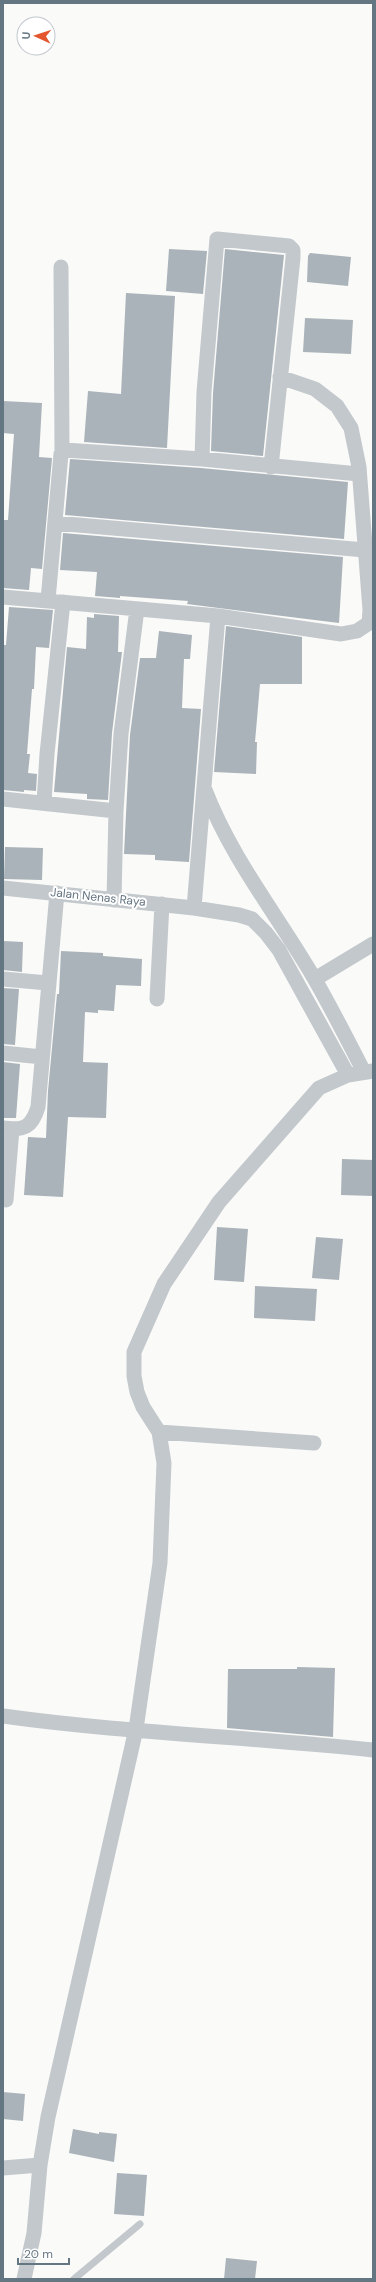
<svg xmlns="http://www.w3.org/2000/svg" width="376" height="2282" viewBox="0 0 376 2282" font-family="'DM Sans',sans-serif">
	<style>
		.building { fill: #aab3b9 }
		.lines { fill: none; stroke-linecap: round; stroke-linejoin: round }
		.service { stroke: #c3c8cc; stroke-width: 7 }
		.minor { stroke: #c3c8cc; stroke-width: 15 }
		.labels { text-anchor: middle; dominant-baseline: central; stroke-width: 4; stroke-linejoin: round; paint-order: stroke }
		.street-label { font-size: 12px; fill: #657683; stroke: #fff }
	</style>
	<rect width="100%" height="100%" fill="#fafaf8"/>
	<!-- building -->
	<path class="building" d="M169,249L207,251L203,294L166,291Z
		M225,249L284,255L263,456L211,451L213,393Z
		M310,253L351,257L348,286L307,282L308,256Z
		M126,293L175,296L167,448L84,442L88,391L121,394Z
		M305,318L353,320L351,354L303,352Z
		M3,401L42,403L39,457L52,458L42,569L31,568L29,590L3,588V520H8L14,434L3,433Z
		M70,459L201,468L348,482L344,539L65,515Z
		M63,533L343,557L339,623L187,604L188,601L120,596V598L95,596L97,572L60,570Z
		M9,607L53,610L49,648L36,647L34,689H32L27,754H30L28,773L37,774L36,791L24,790V792L3,790V645H6Z
		M94,614L119,616L118,652H122L112,733L108,800L87,799V794L54,792L67,647L86,649L87,617L94,618Z
		M226,626L302,637V684H260L255,742H257L256,774L214,772Z
		M159,631L192,635L190,659H184L182,708L201,709L189,862L155,860V855L124,854L130,735L140,658H156Z
		M5,847L43,848L42,880L4,879Z
		M3,941L23,942L22,972L3,970Z
		M61,951L103,953V956L142,959L141,986L116,985L114,1011L98,1010V1013L85,1012L83,1062L108,1063L106,1118L68,1117L63,1197L24,1195L28,1137L46,1138L48,1091L57,994H59Z
		M3,988L19,989L15,1045L3,1044Z
		M3,1062L20,1064L16,1118H3Z
		M342,1159L373,1160V1196L341,1195Z
		M217,1227L248,1229L244,1282L214,1280Z
		M316,1237L343,1239L339,1280L312,1278Z
		M255,1286L317,1289L315,1321L254,1318Z
		M297,1667L335,1668L333,1737L227,1728L228,1669H297Z
		M3,2092L25,2094L23,2121L3,2119Z
		M73,2129L99,2134V2132L117,2134L114,2162L69,2153Z
		M117,2173L147,2175L144,2216L114,2214Z
		M226,2258L257,2261L255,2279H224Z"/>
	<g class="lines">
		<!-- service -->
		<path class="service" d="M74,2279L140,2224"/>
		<!-- minor -->
		<path class="minor" d="M61,267L62,452
			M202,459L204,392L217,239L289,246L293,250V258L271,467
			M55,523L365,550
			M3,597L218,616L341,634L357,631L369,623L370,610L359,467L351,428L337,406L315,389L280,377
			M48,600L61,454L64,450L202,459L359,474
			M205,790C231,858 278,916 314,978C332,1009 348,1041 364,1072
			M3,799L116,811
			M44,803L47,754L63,602
			M3,888L194,908L239,915L252,919L266,933L279,950L348,1075
			M114,900L116,811L121,734L137,609
			M194,908L218,616
			M3,979L48,983
			M315,979L373,944
			M157,999L162,904
			M3,1053L42,1057
			M3,1128C24,1131 32,1127 38,1107L57,893
			M6,1200L12,1129
			M159,1432L314,1443
			M3,1716C126,1733 250,1737 373,1750
			M3,2168L40,2165
			M24,2279L34,2233L40,2165L48,2117L136,1729L160,1563L164,1463L159,1432L143,1407L137,1392L134,1376V1352L164,1284L219,1202L319,1088L348,1075L373,1071"/>
	</g>
	<g class="labels">
		<!-- street labels -->
		<g class="street-label">
			<text transform="translate(98 897) rotate(6)">Jalan Nenas Raya</text>
		</g>
	</g>
	<!-- border -->
	<rect width="376" height="2282" fill="none" stroke="#657683" stroke-width="8"/>
	<!-- north arrow -->
	<g transform="translate(36 36) rotate(273)"><circle r="19" fill="#ffffff" stroke="#c1c8cd"/>
	<path d="M0-3L7 15L0 10L-7 15Z" fill="#e4572e"/>
	<text y="-6" font-size="11" font-weight="bold" text-anchor="middle" fill="#657683">U</text>
	</g>
	<!-- scale -->
	<path d="M18 2258v6h51v-6" fill="none" stroke="#657683" stroke-width="2"/>
	<text x="24" y="2258" font-size="12" fill="#657683" stroke="#ffffff" stroke-width="3" paint-order="stroke">20 m</text>
</svg>
